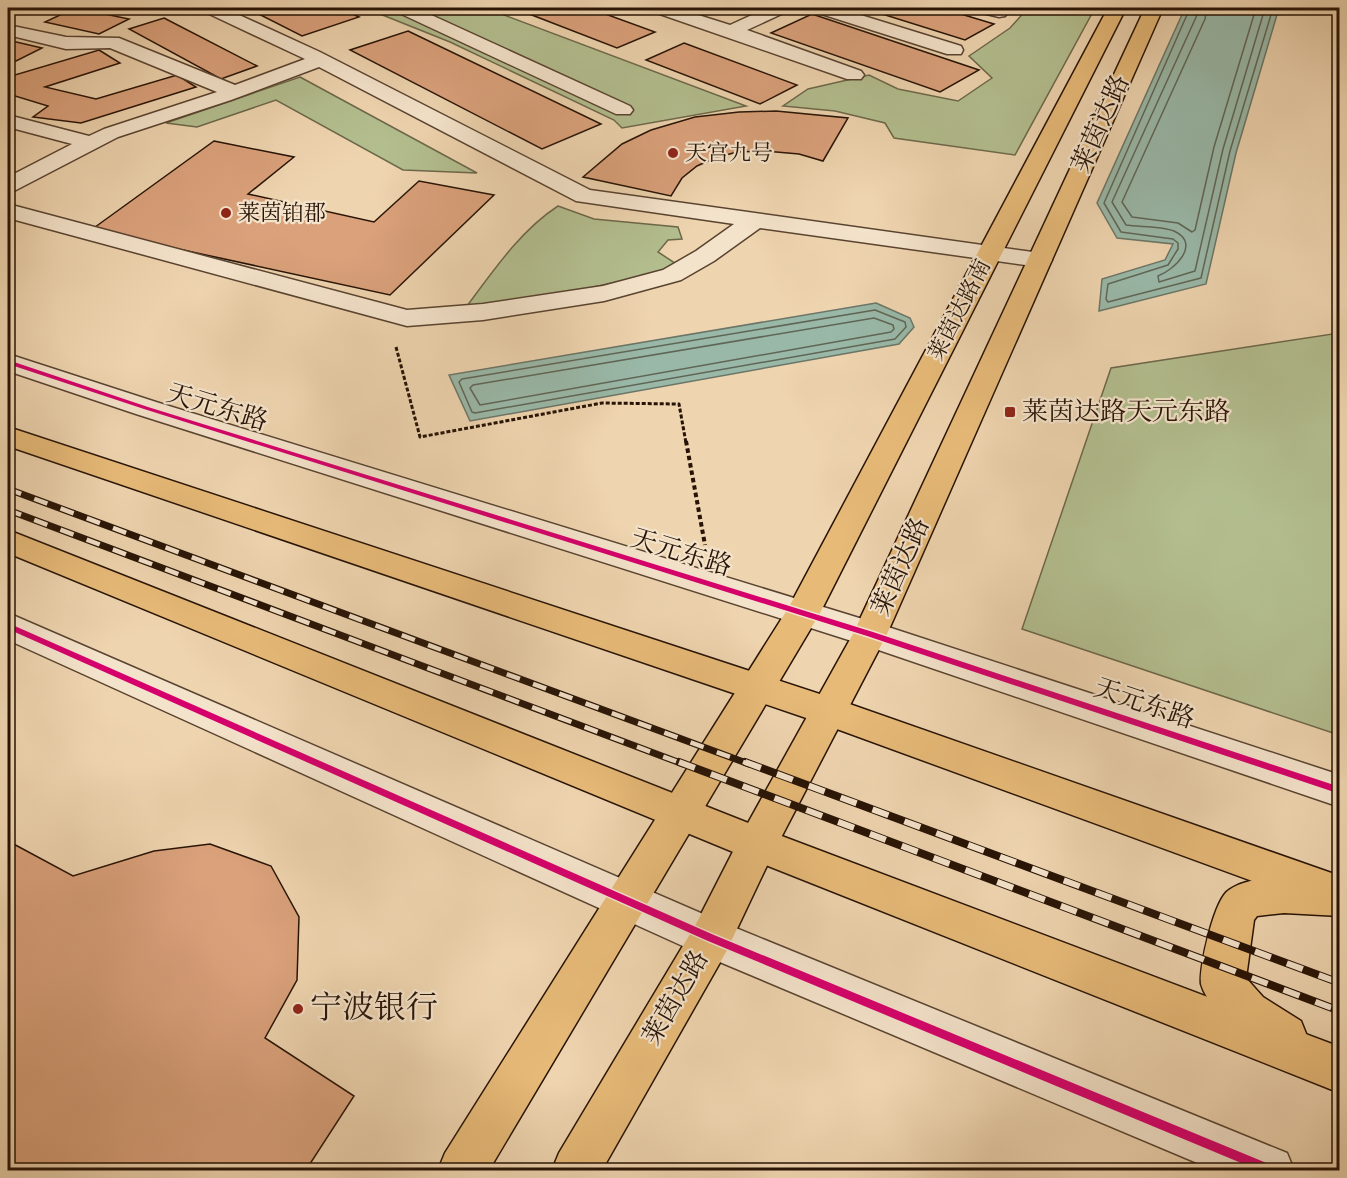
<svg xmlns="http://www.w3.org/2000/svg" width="1347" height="1178" viewBox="0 0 1347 1178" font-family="'IM FELL DW Pica','Noto Serif SC',serif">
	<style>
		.green { fill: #b3be8f; stroke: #6d684a; stroke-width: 1.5 }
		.water { fill: #99b8a8; stroke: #6b7667; stroke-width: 1.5 }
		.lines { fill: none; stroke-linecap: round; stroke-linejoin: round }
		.shore { stroke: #606656; stroke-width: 1.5 }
		.building { fill: #daa17b; stroke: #271305; stroke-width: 1.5 }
		.minor-casing { stroke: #594330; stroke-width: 3 }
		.major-casing { stroke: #271305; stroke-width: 3 }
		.highway-casing { stroke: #271305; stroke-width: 3 }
		.path-far1 { stroke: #271305; stroke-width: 3; stroke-dasharray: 4 2; stroke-linecap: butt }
		.path { stroke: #271305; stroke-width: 4; stroke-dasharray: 4.5 3; stroke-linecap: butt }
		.minor { fill: #f4e3cb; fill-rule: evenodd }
		.major { fill: #e7ba78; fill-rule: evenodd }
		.highway { fill: #e7ba78; fill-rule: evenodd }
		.rail-far1-casing { stroke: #271305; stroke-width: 7 }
		.rail-casing { stroke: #271305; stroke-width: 8 }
		.rail-far1 { stroke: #f4e3cb; stroke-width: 4.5; stroke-dasharray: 14; stroke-linecap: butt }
		.rail { stroke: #f4e3cb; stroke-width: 6; stroke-dasharray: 17; stroke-linecap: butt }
		.cycleway-casing { stroke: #f4e3cb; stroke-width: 3 }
		.cycleway { fill: #d6006c; fill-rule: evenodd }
		.poi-dot { fill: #8f2418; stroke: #f4e3cb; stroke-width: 2 }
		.labels { text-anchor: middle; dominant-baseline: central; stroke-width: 4.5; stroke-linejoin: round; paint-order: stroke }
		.far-poi-label { font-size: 22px; fill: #271305; stroke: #f4e3cb; text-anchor: start }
		.far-street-label { font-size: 22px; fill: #271305; stroke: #f4e3cb }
		.street-label { font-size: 26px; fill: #271305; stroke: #f4e3cb }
		.poi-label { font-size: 26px; fill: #271305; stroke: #f4e3cb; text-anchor: start }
		.near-poi-label { font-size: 32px; fill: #271305; stroke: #f4e3cb; text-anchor: start }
	</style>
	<rect width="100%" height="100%" fill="#eed4af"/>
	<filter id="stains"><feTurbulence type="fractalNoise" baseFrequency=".00333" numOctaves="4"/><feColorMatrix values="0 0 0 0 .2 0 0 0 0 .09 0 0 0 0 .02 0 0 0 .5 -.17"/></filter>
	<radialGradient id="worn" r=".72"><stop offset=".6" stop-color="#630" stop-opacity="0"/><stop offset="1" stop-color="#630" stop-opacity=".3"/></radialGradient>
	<!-- green -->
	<path class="green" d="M365,8H506L496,12L746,106L622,128L614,120L450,42Z
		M1028,8H1095L1015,155L894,138L885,123L835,111L783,106L808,89L869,75L898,89L958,101L992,78L969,56L1010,28Z
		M300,77L477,173L403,170L276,100L197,127L166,123Z
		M558,206L594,219L678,227L682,239L668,240L658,252L678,265L658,273L580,290L467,306C493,271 521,230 558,206Z
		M1339,333V735L1022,629L1111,368Z"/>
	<!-- water -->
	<path class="water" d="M1185,8H1279L1236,153L1206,284L1099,311L1102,279L1165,260L1173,244L1117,238L1097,203Z
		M876,303L910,318L914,327L899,344L470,421L449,375Z"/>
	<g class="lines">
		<!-- shore -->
		<path class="shore" d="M1190,8L1104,203L1121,232L1173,239L1178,243V249L1168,265L1108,284L1106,299L1108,302L1201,278L1230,151L1273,8
			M1198,8L1197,15L1112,202L1126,225C1139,227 1163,226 1174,231C1202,244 1174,270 1158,276L1159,282L1195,271L1223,149L1265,8
			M1207,8L1205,19L1122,202L1132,217L1178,223L1192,232L1195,230L1214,147L1256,8
			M875,310L905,322L906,327L895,339L475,413L472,412L459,382L462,379Z
			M874,318L893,325L894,329L891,332L480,405L470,388L473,385Z"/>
	</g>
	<!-- building -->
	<path class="building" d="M8,8H28L9,17Z
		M75,8H76L129,19L99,34L45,22Z
		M247,8H340L359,17L302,36Z
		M526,8H589L655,32L617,48L519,10Z
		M863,8H941L994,24L965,40Z
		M812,14L979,70L940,92L771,33Z
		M164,18L257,66L221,79L129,29Z
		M408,31L601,124L542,149L350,50Z
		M12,41L42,48L8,65V43Z
		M684,43L797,85L760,104L646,60Z
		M99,50L120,63L45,87L96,99L177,75L196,87L81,123L33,117L48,106L12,95L8,97V77Z
		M776,111L848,118L823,161L799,154L765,151L737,152L715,158L697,166L682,178L671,196L583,177L622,144L651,130L695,117L739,112Z
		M214,141L294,157L248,194L374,222L419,181L494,195L390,295L91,230Z
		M8,841L73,876L154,851L210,844L271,866L299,917L297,980L265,1038L354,1096L306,1170H8Z"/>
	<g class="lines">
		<defs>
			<path id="minor" d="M202,8H224L320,52L590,190L1040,253L1049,255L1052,260L1049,265L1040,267L760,228L714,261L681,280L604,301L483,320L407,326L8,218V204L407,310L483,304L603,286L663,270L696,251L734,224L576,201L319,67L231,100L118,137L16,190L8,192V177L72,144L8,127V115L89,136L104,129L217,92L110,48L66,49L8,35V25L66,37L119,38L235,85L305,59L205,12Z
				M394,8H416L630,106L633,110L630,114H616L397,12Z
				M651,8H676L730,25L767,8H788L786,12L747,30L861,71L864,75L861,79H847L654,12Z
				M812,8H838L961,46L963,50L961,54H947L815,12Z
				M975,8H1003L1008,12L1005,16L999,17L978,12Z
				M8,354L156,402L882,625L1340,775V807L858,643L136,414L8,371Z
				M8,613L726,924L1287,1153L1294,1170H1214L696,952L8,640Z"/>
			<path id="major" d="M1108,8H1126L820,613L489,1170H438L445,1153L789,607Z
				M1145,8H1163L887,634L772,855L726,952L602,1170H552L559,1153L696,924L743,832L853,634Z
				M1268,877L1340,880V916L1284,913L1257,916L1254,920L1246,978L1263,997L1301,1021L1307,1036L1301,1051L1285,1058C1255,1046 1223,1026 1207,997C1205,994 1202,988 1201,984C1199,968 1214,899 1229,890C1240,882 1255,880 1268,877Z"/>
			<path id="highway" d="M8,427L841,701L1340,876V913L815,721L8,446Z
				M8,530L771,832L1340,1047V1093L743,856L8,553Z"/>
		</defs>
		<!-- minor casing -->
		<use href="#minor" class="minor-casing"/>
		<!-- major casing -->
		<use href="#major" class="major-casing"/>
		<!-- highway casing -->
		<use href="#highway" class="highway-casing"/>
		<!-- path-far1 -->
		<path class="path-far1" d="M396,347L420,437L602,403L679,404L686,443"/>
		<!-- path -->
		<path class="path" d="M686,441L705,545"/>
		<!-- minor -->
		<use href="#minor" class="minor"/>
		<!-- major -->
		<use href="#major" class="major"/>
		<!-- highway -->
		<use href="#highway" class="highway"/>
		<defs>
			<path id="rail-far1" d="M8,489L749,764
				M8,510L683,764"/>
			<path id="rail" d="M679,762L1340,1011
				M745,762L1340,983"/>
		</defs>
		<!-- rail-far1 casing -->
		<use href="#rail-far1" class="rail-far1-casing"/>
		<!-- rail casing -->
		<use href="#rail" class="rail-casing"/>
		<!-- rail-far1 -->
		<use href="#rail-far1" class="rail-far1"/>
		<!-- rail -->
		<use href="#rail" class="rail"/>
		<defs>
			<path id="cycleway" d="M8,360L148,407L873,632L1340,787V794L867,636L144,409L8,364Z
				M8,623L714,935L1274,1166L1275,1170H1258L708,941L8,629Z"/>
		</defs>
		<!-- cycleway casing -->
		<use href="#cycleway" class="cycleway-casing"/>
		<!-- cycleway -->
		<use href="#cycleway" class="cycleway"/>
	</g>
	<!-- markers -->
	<g class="poi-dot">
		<circle cx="673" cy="153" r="6"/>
		<circle cx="226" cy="213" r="6"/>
		<rect x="1004" y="406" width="12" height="12" rx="3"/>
		<circle cx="298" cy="1009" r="6"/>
	</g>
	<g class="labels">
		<!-- far-poi labels -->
		<g class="far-poi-label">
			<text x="685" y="153">天宫九号</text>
			<text x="238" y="213">莱茵铂郡</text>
		</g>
		<!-- far-street labels -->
		<g class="far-street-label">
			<text transform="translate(960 310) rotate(-63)">莱茵达路南</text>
		</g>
		<!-- street labels -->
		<g class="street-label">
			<text transform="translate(1101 124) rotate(-66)">莱茵达路</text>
			<text transform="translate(217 408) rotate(17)">天元东路</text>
			<text transform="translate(681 553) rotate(17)">天元东路</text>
			<text transform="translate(901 567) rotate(-66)">莱茵达路</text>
			<text transform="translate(1144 704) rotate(19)">天元东路</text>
			<text transform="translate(676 998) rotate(-60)">莱茵达路</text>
		</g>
		<!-- poi labels -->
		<g class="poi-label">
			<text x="1022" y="412">莱茵达路天元东路</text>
		</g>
		<!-- near-poi labels -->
		<g class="near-poi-label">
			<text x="310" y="1009">宁波银行</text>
		</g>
	</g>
	<!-- margin -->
	<rect width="1347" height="1178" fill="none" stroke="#eed4af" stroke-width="30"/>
	<rect x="9" y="9" width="1329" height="1160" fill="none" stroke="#271305" stroke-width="3"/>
	<rect x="15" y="15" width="1317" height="1148" fill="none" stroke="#271305" stroke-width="1.5"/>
	<rect width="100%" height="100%" filter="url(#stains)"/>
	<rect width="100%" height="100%" fill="url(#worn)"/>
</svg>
